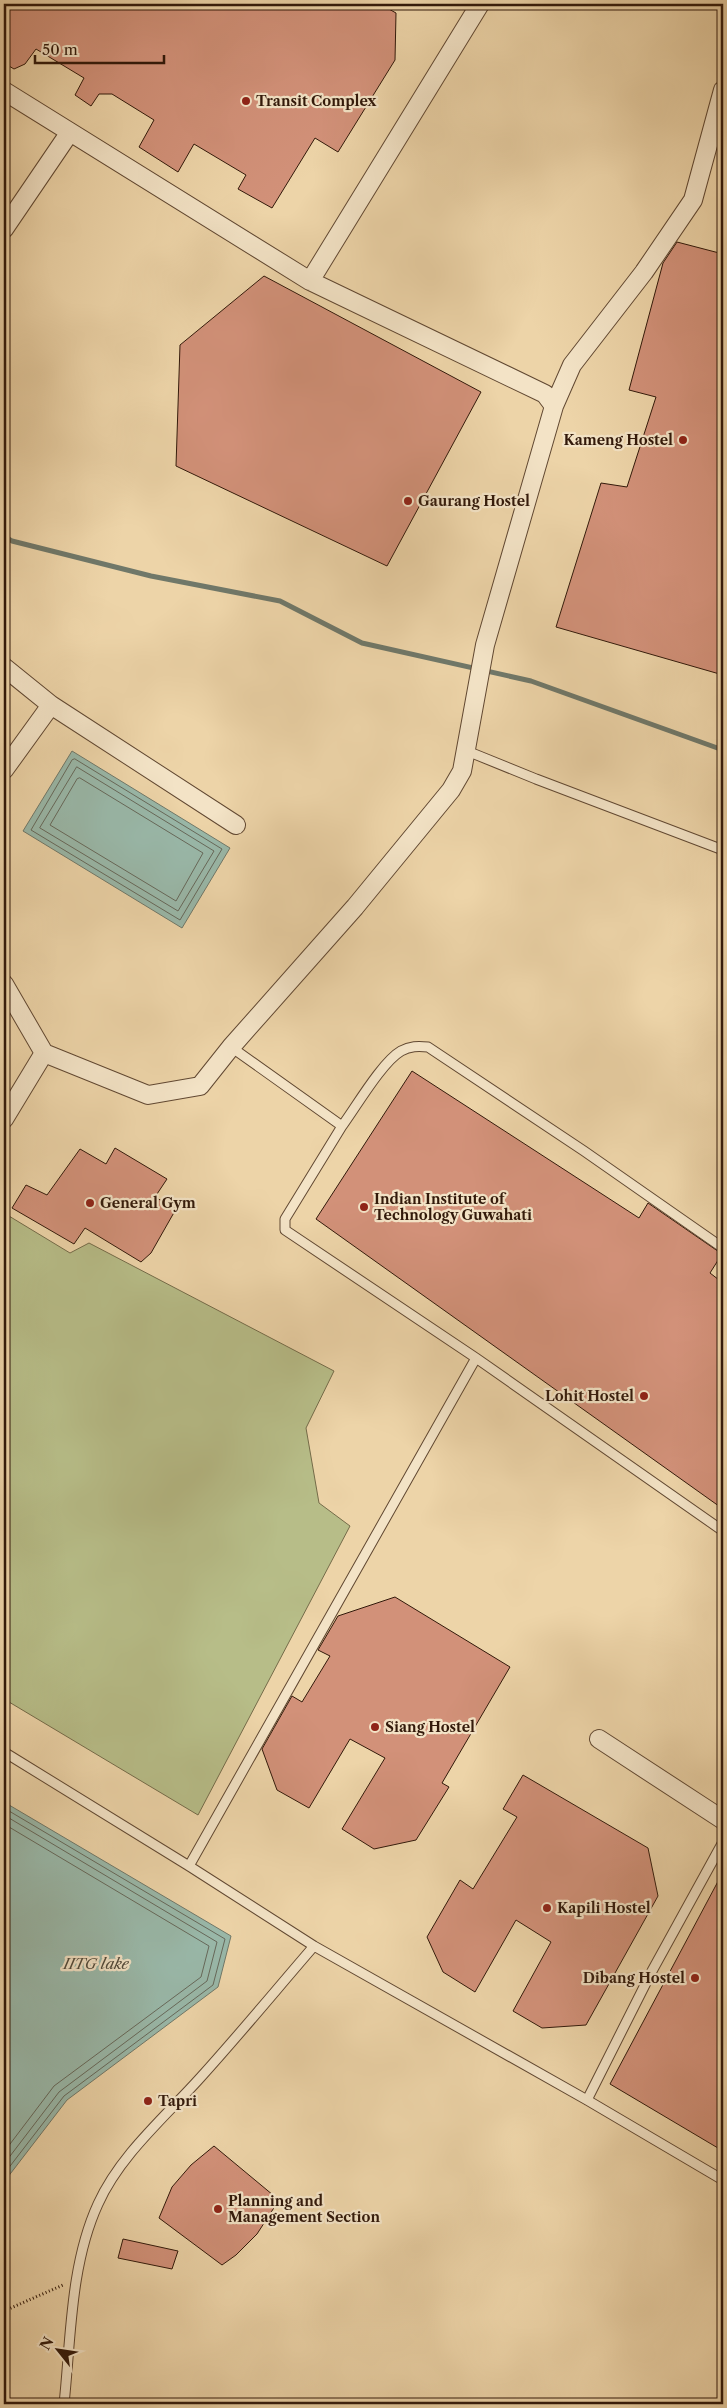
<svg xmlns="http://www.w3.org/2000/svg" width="727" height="2408" viewBox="0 0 727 2408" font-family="'Libre Caslon Text',serif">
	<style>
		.green { fill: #b7bd88; stroke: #746b49 }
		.water { fill: #99b8a9; stroke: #707869 }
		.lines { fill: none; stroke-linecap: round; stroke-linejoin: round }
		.shore { stroke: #66685a; stroke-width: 1 }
		.stream { stroke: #707869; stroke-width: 5 }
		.building { fill: #d29179; stroke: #32190a }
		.service-casing { stroke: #614832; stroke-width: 11 }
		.minor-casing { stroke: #614832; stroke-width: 20 }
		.path { stroke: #32190a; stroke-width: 3; stroke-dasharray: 1 2.5; stroke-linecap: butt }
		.service { stroke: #f3e3c6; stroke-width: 9 }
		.minor { stroke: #f3e3c6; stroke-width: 18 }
		.poi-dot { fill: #8f2418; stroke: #f3e3c6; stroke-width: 2 }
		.labels { text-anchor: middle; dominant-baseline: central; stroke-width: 4.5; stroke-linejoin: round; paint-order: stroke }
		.poi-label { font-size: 14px; font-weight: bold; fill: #32190a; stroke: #f3e3c6; text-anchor: start }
		.water-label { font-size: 15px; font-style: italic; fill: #51493a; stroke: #f3e3c6 }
	</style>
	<rect width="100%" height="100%" fill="#edd4a8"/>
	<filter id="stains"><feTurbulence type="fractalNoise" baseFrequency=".004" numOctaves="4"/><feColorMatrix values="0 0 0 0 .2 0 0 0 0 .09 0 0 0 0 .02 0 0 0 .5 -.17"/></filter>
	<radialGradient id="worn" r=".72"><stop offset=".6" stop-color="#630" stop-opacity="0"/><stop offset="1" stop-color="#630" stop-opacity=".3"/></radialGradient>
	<!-- green -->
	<path class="green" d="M4,1213L70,1253L89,1243L334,1371L306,1428L319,1503L350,1526L198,1815L4,1699Z"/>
	<!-- water -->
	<path class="water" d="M72,751L230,848L182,928L23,831Z
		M4,1802L231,1936L218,1987L67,2100L4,2182Z"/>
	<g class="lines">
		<!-- shore -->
		<path class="shore" d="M75,759L222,849L180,920L31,830L72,760Z
			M77,767L214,851L178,911L40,828Z
			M80,778L203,853L176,901L50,825L77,779Z
			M4,1808L225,1939L213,1985L64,2096L4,2174
			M4,1815L217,1942L207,1981L59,2092L4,2164
			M4,1824L209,1946L201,1977L54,2086L4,2152"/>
		<!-- stream -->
		<path class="stream" d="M4,536L12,541L151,576L280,601L362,643L531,681L723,750"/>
	</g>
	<!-- building -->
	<path class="building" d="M4,4H380L396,13L395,60L338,152L315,138L272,208L238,189L246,175L194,144L178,172L139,147L154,120L112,94H99L91,106L75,95L84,78L36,49L25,64L14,69L4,63Z
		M677,242L723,254V675L556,627L601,483L627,487L656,397L629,390L663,263Z
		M264,276L481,392L387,566L176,466L180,345Z
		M412,1071L639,1218L648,1203L722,1254L710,1273L723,1283V1509L316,1219Z
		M115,1148L167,1179L155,1197L176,1209L151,1253L141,1262L85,1228L74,1244L12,1208L26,1185L47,1195L80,1149L106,1164Z
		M395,1597L510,1667L442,1783L449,1787L416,1840L374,1849L342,1829L385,1758L350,1739L309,1808L277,1790L262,1749L292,1696L302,1702L330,1656L318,1650L338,1616Z
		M523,1775L648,1848L658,1896L586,2025L542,2028L513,2011L551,1942L516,1920L475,1992L443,1972L427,1937L460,1880L473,1889L517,1817L503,1809Z
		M723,1872V2151L610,2084Z
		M214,2146L279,2200L257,2234L236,2255L222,2265L159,2218L172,2187L191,2165Z
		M123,2239L178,2251L172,2269L118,2258Z"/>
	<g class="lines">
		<defs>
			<path id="service" d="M467,751L536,779L723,850
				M231,1047L342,1126L285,1219V1230L476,1358L723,1531
				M342,1126C356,1107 382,1062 401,1051C410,1046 418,1046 428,1047L584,1151L723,1248
				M4,1752L189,1866L314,1946L587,2100L723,2180
				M189,1866L476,1358
				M587,2100L652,1971L723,1842
				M64,2404C71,2339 70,2265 98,2204C120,2155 165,2117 200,2078C239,2035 276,1990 314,1946"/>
			<path id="minor" d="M4,91L310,281L545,394L554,406L485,645L462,771L451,790L355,907L231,1047L200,1086L148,1095L44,1053L4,1119
				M4,229L70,132
				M310,281L480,4
				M554,406L572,365L644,272L693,200L723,90
				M4,667L51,705L236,825
				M4,770L51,705
				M4,984L44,1053
				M599,1739L723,1820"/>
		</defs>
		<!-- service casing -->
		<use href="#service" class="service-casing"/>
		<!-- minor casing -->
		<use href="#minor" class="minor-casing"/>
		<!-- path -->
		<path class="path" d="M4,2311L63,2285"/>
		<!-- service -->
		<use href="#service" class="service"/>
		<!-- minor -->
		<use href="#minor" class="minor"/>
	</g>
	<!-- markers -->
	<g class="poi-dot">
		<circle cx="246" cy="101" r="5"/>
		<circle cx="683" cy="440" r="5"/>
		<circle cx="408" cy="501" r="5"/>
		<circle cx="90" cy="1203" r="5"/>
		<circle cx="364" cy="1207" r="5"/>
		<circle cx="644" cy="1396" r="5"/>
		<circle cx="375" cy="1727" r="5"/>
		<circle cx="547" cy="1908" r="5"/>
		<circle cx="695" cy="1978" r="5"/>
		<circle cx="148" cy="2101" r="5"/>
		<circle cx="218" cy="2209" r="5"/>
	</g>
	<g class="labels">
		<!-- poi labels -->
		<g class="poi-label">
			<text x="256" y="101">Transit Complex</text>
			<text x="673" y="440" text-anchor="end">Kameng Hostel</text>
			<text x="418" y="501">Gaurang Hostel</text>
			<text x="374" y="1199">Indian Institute of<tspan x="374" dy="16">Technology Guwahati</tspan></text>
			<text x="100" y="1203">General Gym</text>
			<text x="634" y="1396" text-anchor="end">Lohit Hostel</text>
			<text x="385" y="1727">Siang Hostel</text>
			<text x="557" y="1908">Kapili Hostel</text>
			<text x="685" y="1978" text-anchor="end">Dibang Hostel</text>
			<text x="158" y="2101">Tapri</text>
			<text x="228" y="2201">Planning and<tspan x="228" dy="16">Management Section</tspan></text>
		</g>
		<!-- water labels -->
		<g class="water-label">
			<text x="96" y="1963">IITG lake</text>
		</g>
	</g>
	<!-- margin -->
	<rect width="727" height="2408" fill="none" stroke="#edd4a8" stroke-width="20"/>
	<rect x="5" y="5" width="717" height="2398" fill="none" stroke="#32190a" stroke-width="2.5"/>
	<rect x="10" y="10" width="707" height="2388" fill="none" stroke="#32190a"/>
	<!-- north arrow -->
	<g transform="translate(58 2350) rotate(300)" stroke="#f3e3c6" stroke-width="4" paint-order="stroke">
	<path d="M0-4L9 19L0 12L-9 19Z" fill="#32190a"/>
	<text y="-8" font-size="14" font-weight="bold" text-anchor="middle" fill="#32190a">N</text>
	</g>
	<!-- scale -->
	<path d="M35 55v8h129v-8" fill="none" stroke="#32190a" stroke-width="2.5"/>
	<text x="42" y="55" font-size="15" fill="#32190a" stroke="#f3e3c6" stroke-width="4" paint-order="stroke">50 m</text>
	<rect width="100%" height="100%" filter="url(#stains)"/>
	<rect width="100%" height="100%" fill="url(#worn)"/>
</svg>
